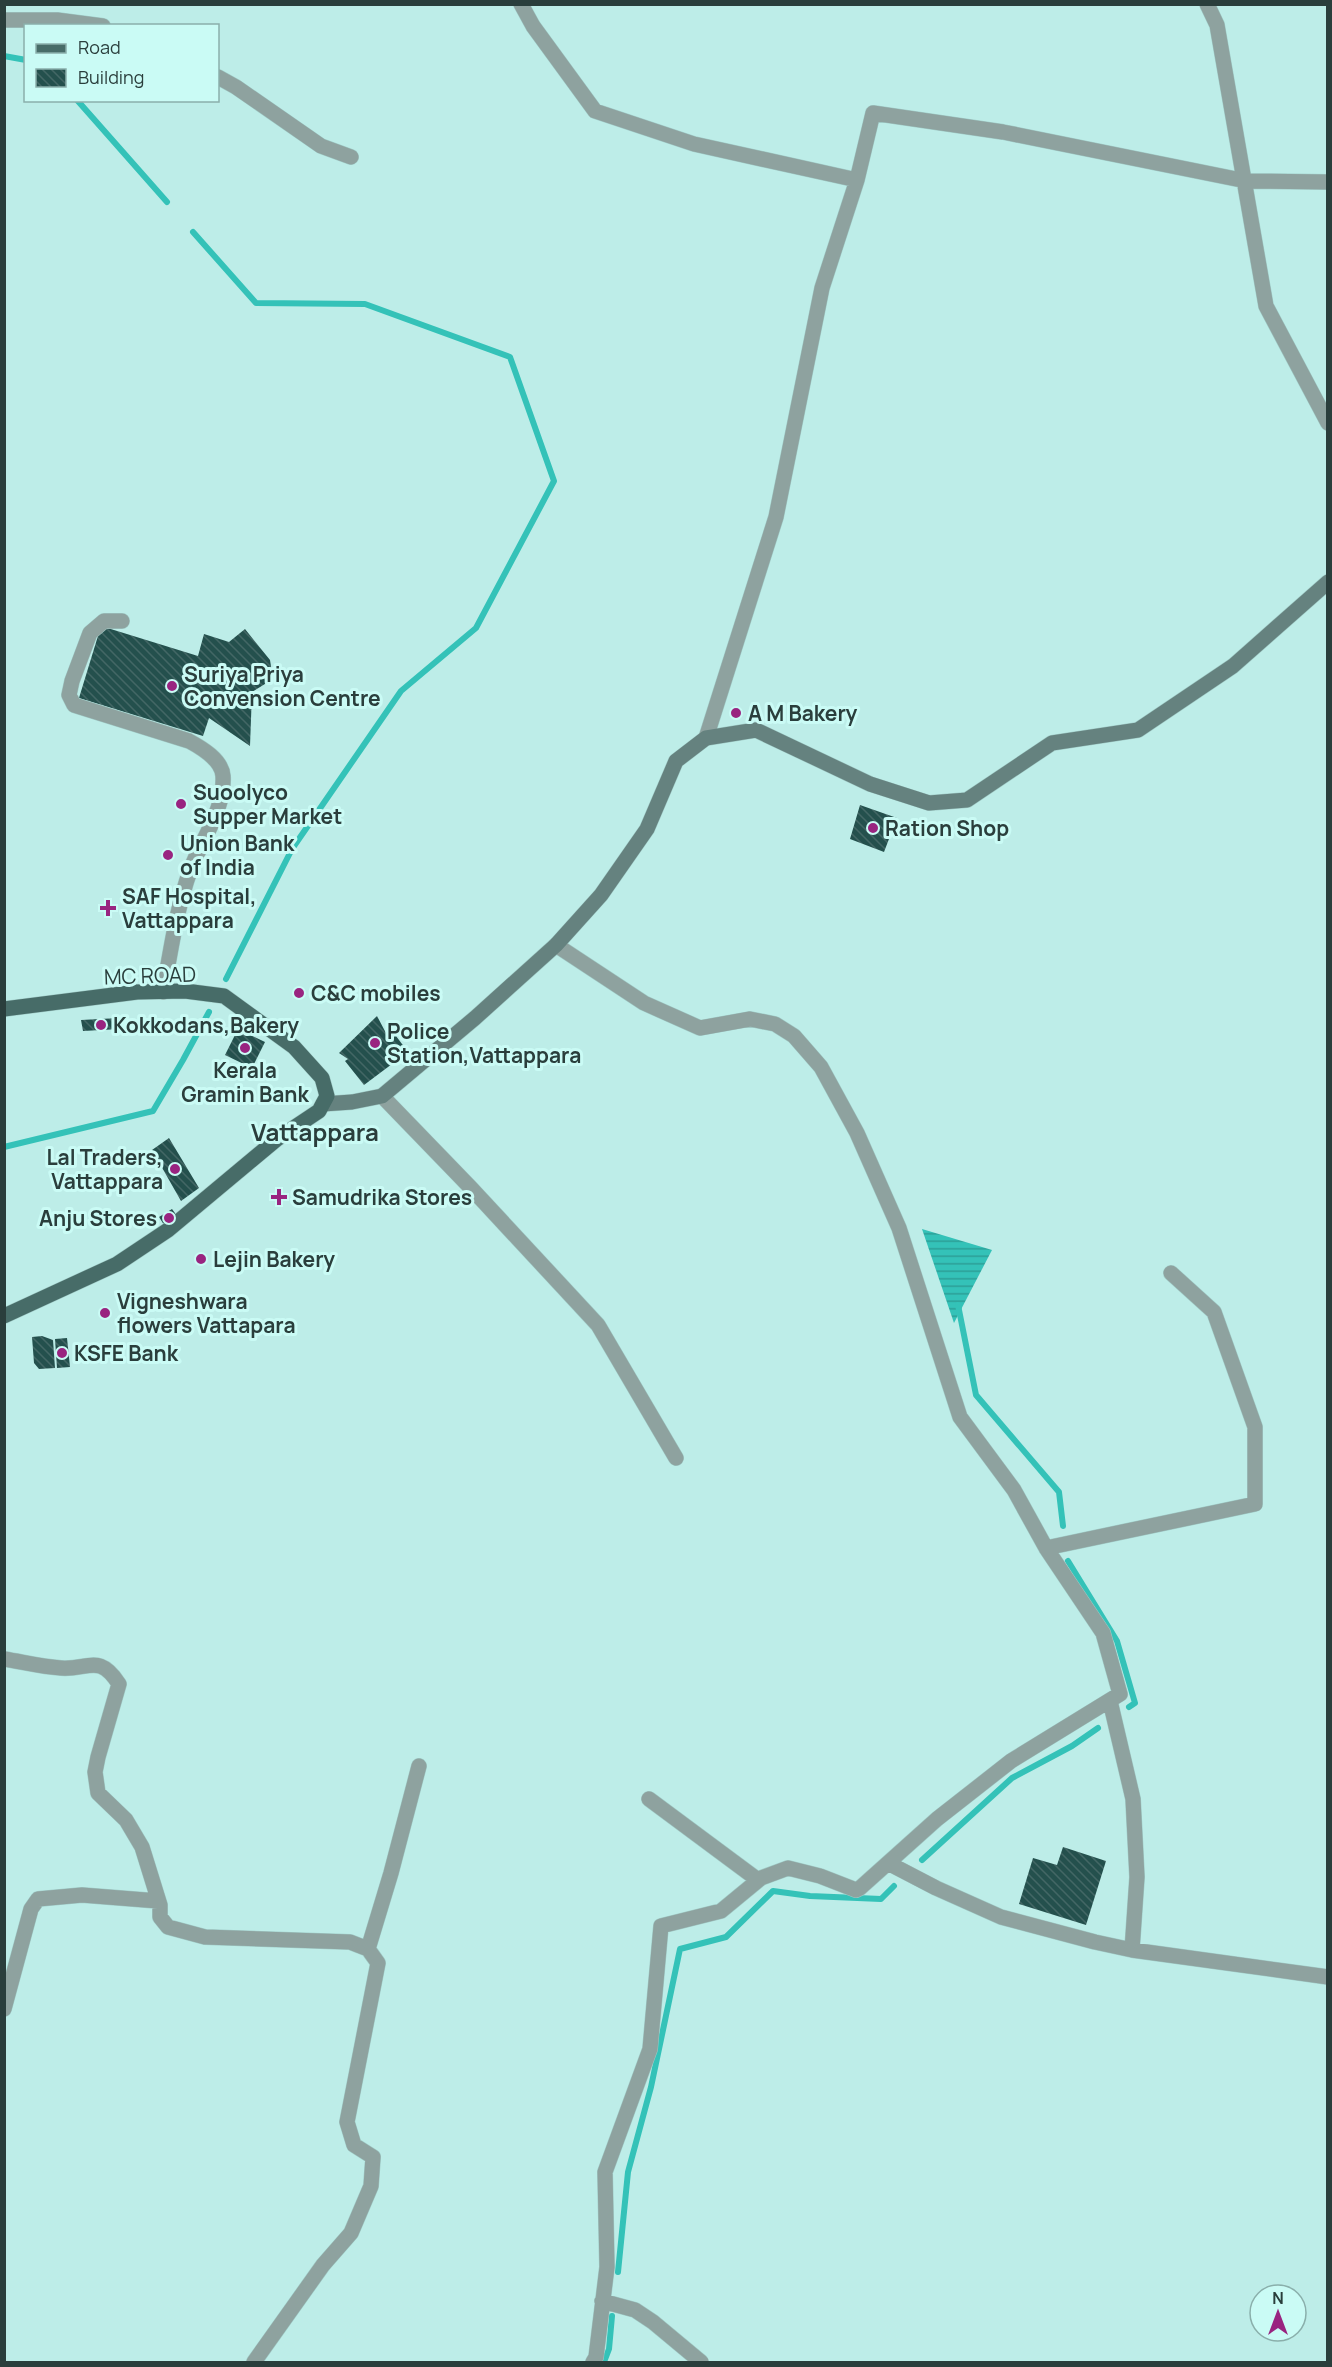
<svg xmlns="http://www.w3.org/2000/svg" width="1332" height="2367" viewBox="0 0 1332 2367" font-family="Manrope,sans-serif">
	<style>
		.water { fill: url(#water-rules) }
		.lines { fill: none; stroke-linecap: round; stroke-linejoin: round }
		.stream { stroke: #34c2b8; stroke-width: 6 }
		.building { fill: url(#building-back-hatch) }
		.minor-casing { stroke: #a0cac6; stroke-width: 16 }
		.secondary-casing { stroke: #a0cac6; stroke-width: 16 }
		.primary-casing { stroke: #a0cac6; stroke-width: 16 }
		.minor { stroke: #8ea29f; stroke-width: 15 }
		.secondary { stroke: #65827f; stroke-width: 15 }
		.primary { stroke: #476c68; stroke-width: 15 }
		.poi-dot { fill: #992480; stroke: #cafbf5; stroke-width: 2 }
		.labels { text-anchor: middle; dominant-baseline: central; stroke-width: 6; stroke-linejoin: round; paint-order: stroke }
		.poi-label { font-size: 21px; font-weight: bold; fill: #2a3e3c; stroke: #cafbf5; text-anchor: start }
		.street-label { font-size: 21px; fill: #2a3e3c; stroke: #cafbf5 }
		.quarter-label { font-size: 24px; font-weight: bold; fill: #2a3e3c; stroke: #cafbf5 }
	</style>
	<defs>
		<pattern id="water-rules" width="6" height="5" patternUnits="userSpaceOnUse" patternTransform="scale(1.5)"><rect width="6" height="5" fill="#34c2b8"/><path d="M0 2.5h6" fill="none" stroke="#2c9f97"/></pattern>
		<pattern id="building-back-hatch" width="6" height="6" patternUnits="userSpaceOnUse" patternTransform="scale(1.5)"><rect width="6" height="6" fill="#24504d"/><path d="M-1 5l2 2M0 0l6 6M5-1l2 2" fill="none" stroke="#436765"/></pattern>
	</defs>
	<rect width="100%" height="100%" fill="#bdede8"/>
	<!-- water -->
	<path class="water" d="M922,1229L992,1250L954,1323Z"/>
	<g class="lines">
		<!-- stream -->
		<path class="stream" d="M4,56L26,60
			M77,100L167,202
			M193,232L256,303L365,304L510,357L554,481L476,628L401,691L292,849L226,979
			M4,1147L153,1111L183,1060L209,1012
			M958,1305L976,1395L1059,1492L1063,1526
			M1068,1561L1117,1641L1135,1703L1129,1707
			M922,1860L1012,1778L1072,1746L1098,1728
			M618,2272L628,2172L651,2087L680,1949L726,1937L773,1891L810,1896L881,1899L894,1886
			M604,2362L609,2349L612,2316"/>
	</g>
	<!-- building -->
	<path class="building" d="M101,626L198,656L204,634L229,642L245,629L270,660L273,679L252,692L250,746L209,718L203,736L79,698Z
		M860,805L897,818L884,852L850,839Z
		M377,1016L387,1035L390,1028L408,1052L364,1085L345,1061L348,1059L339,1053Z
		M119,1018L120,1029L83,1031L81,1020Z
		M238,1029L265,1042L252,1068L225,1055Z
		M169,1138L199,1188L181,1201L152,1150Z
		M172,1209L180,1220L166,1228L159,1217Z
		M42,1336L53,1340L55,1368L39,1369L34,1363L32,1337Z
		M67,1338L70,1367L57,1368L55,1339Z
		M1063,1847L1106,1861L1086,1925L1019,1904L1033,1858L1057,1865Z"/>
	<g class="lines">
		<defs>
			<path id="minor" d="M521,4L533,26L595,111L694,144L857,180L822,288L776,517L706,738
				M1207,4L1217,25L1266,306L1328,423
				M4,20H57L103,26
				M218,77L236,87L321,146L351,157
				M857,180L873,113L1003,132L1246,181L1328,182
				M122,621H104L90,633L72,681L69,695L74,705L189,741C202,748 222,760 223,776C225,810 201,840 190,871C176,910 171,951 163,992
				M556,945L644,1003L700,1028L750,1019L775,1024L794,1036L821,1067L857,1133L899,1228L960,1417L1014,1490L1046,1548L1103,1633L1120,1694L1011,1761L937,1819L860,1888L856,1890L820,1876L788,1868L761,1878L721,1911L661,1926L650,2049L605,2172L607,2267L596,2357L593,2362
				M382,1096L470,1187L598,1325L676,1458
				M1046,1548L1255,1504V1427L1214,1312L1171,1273
				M4,1659C23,1662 42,1667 61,1668C89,1670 99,1653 119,1684L98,1757L95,1772L98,1793L126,1820L142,1847L160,1905V1917L168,1927L205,1937L350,1942L368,1949L378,1963L347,2122L354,2145L373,2157L371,2186L351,2233L323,2265L254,2362
				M1110,1701L1133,1799L1137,1877L1132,1950
				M649,1799L758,1880
				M888,1863L936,1888L1001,1917L1095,1942L1132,1950L1328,1977
				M368,1949L391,1873L419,1766
				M4,2009L31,1909L38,1899L82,1895L158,1901
				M602,2301L635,2310L653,2322L701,2362"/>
			<path id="secondary" d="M323,1104L352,1102L382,1096L475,1018L556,945L601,895L647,829L676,761L706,738L756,730L870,784L929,803L967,800L1052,743L1138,730L1233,666L1328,582"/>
			<path id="primary" d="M4,1009L137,992L185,991L224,996L294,1047L322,1078L327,1096L319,1111L277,1139L168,1230L117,1264L4,1316"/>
		</defs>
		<!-- minor casing -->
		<use href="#minor" class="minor-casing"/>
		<!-- secondary casing -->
		<use href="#secondary" class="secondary-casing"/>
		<!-- primary casing -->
		<use href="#primary" class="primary-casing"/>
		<!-- minor -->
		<use href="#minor" class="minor"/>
		<!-- secondary -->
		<use href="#secondary" class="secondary"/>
		<!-- primary -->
		<use href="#primary" class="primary"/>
	</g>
	<!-- markers -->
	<g class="poi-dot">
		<circle cx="172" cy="686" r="6"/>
		<circle cx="736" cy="713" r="6"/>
		<circle cx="181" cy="804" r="6"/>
		<circle cx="873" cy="828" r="6"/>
		<circle cx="168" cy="855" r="6"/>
		<path d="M105 899h6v6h6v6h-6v6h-6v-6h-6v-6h6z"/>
		<circle cx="299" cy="993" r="6"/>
		<circle cx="101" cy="1025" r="6"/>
		<circle cx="375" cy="1043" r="6"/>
		<circle cx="245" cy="1048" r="6"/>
		<circle cx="175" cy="1169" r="6"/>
		<path d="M276 1188h6v6h6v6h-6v6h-6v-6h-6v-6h6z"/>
		<circle cx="169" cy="1218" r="6"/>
		<circle cx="201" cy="1259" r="6"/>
		<circle cx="105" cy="1313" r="6"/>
		<circle cx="62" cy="1353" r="6"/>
	</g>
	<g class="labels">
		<!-- poi labels -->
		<g class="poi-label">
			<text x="184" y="674">Suriya Priya<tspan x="184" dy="24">Convension Centre</tspan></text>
			<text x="748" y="713">A M Bakery</text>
			<text x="193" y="792">Suoolyco<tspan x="193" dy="24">Supper Market</tspan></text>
			<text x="885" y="828">Ration Shop</text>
			<text x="180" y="843">Union Bank<tspan x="180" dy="24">of India</tspan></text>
			<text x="122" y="896">SAF Hospital,<tspan x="122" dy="24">Vattappara</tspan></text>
			<text x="311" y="993">C&amp;C mobiles</text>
			<text x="113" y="1025">Kokkodans,Bakery</text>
			<text x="387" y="1031">Police<tspan x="387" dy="24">Station,Vattappara</tspan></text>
			<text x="245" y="1070" text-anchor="middle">Kerala<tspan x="245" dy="24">Gramin Bank</tspan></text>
			<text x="163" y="1157" text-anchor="end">Lal Traders,<tspan x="163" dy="24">Vattappara</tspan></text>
			<text x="292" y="1197">Samudrika Stores</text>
			<text x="157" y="1218" text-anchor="end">Anju Stores</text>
			<text x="213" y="1259">Lejin Bakery</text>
			<text x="117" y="1301">Vigneshwara<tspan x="117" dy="24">flowers Vattapara</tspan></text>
			<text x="74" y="1353">KSFE Bank</text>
		</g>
		<!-- street labels -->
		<g class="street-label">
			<text transform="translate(150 975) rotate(-2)">MC ROAD</text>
		</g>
		<!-- quarter labels -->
		<g class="quarter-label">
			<text x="315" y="1131">Vattappara</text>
		</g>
	</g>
	<!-- border -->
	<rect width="1332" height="2367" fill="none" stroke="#2a3e3c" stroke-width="12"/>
	<!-- legend -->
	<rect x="24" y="24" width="195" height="78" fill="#cafbf5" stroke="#8aafab" stroke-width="1.5"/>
	<rect x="36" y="44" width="30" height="9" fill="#476c68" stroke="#8aafab" stroke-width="1.5"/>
	<text x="78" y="54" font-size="18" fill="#2a3e3c">Road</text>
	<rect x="36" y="69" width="30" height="18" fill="url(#building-back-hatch)" stroke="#8aafab" stroke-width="1.5"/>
	<text x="78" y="84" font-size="18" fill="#2a3e3c">Building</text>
	<!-- north arrow -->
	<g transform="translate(1278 2313)"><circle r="28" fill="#cafbf5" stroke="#8aafab" stroke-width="1.5"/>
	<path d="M0-4.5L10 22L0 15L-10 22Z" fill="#992480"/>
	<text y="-9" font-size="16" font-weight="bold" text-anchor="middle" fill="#2a3e3c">N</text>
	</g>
</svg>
